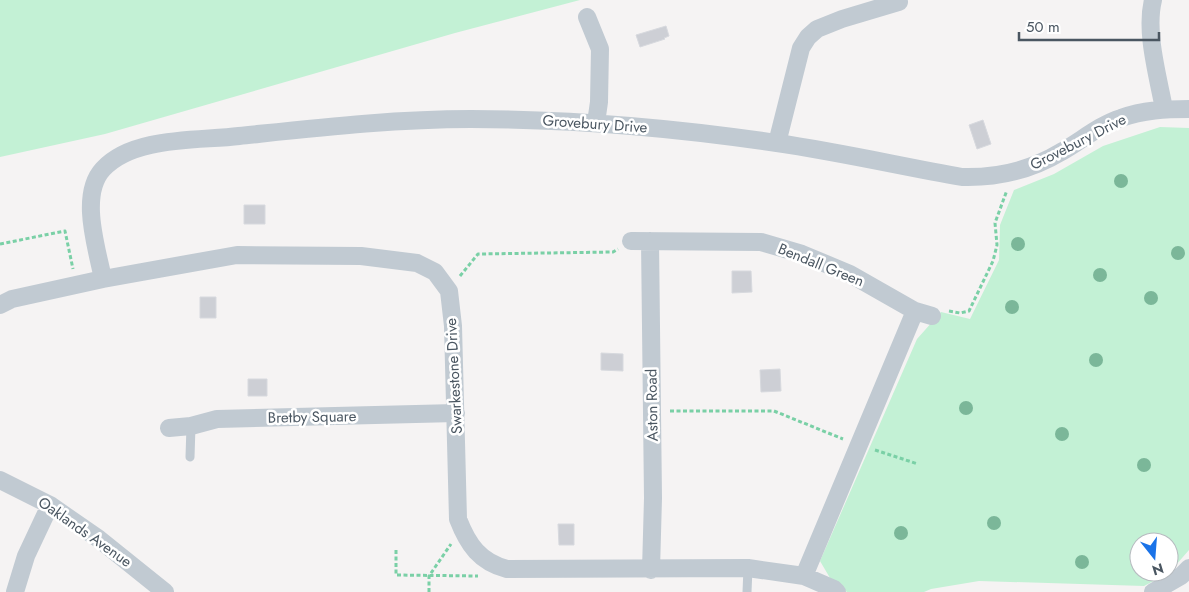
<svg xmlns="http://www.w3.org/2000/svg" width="1189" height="592" viewBox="0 0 1189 592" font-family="Jost,sans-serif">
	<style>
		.green { fill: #c3f1d5; fill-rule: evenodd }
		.building { fill: #cdcfd5; stroke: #d7d9de }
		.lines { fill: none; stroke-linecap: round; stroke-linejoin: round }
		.path { stroke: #7ad0a6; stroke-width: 3; stroke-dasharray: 4 2.5; stroke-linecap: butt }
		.service { stroke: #c1cad2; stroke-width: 9 }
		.minor { stroke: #c1cad2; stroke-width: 18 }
		.tree { fill: #7bb799 }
		.labels { text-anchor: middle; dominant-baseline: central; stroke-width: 5; stroke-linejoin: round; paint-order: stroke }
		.street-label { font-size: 15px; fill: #4a5661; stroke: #fff }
	</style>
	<rect width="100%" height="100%" fill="#f5f3f3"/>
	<!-- green -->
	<path class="green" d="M0,0H580L455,33L105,134L0,157Z
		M1160,127L1189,128V550L1169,573L1144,586L979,581L931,589L924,592H847L830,578L820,561L917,339L941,312L970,319L999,260L1000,225L1014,190L1054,174L1103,146ZM1139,542H1169V572H1139Z"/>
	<!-- building -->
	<path class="building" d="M666,26L669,36L664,38L665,39L640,47L636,35Z
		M983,120L991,144L977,149L969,125Z
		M244,205H265V224H244Z
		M732,271H751L752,292L732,293Z
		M200,297H216V318H200Z
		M601,353L623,354V371L601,370Z
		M780,369L781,391L761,392L760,370Z
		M248,379H267V396H248Z
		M558,524H574V545H559Z"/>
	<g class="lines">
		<!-- path -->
		<path class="path" d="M0,244L65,231L73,269
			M460,276L478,254L613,252L618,249
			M949,311L960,313L969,311L993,261L997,245L995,223L1007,190
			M670,411H774L843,439
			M875,450L918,464
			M396,550V575L478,576
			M429,592V576L451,544"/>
		<!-- service -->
		<path class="service" d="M190,457L191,426
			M747,592L748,568"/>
		<!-- minor -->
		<path class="minor" d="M1153,0C1145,32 1158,76 1164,109
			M587,17L600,49L599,102L596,123
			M777,143L801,48L808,37L817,29L842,19L899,2
			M631,241L761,242L802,254L850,274L915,311L932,316
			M650,241L653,498L651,570
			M103,279C97,248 79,195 103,169C133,136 199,141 239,136C316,128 394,119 471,119C573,119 676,128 777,143C839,152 900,166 962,177C997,178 1031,170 1061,152C1081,141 1099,125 1121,118C1143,110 1166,109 1189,109
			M0,305L12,299L103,279L237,255L361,256L417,263L435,272L449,291L453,326L458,519C468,545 480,562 507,569L748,568L804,576L834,589L837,592
			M169,428L191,426L217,419L456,413
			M0,480L50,505L99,539L165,592
			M804,576L915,311
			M15,592L26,556L50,505
			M1153,592L1181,576L1189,568"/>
	</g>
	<!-- trees -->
	<g class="tree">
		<circle cx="1121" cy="181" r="7"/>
		<circle cx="1018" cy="244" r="7"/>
		<circle cx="1178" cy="253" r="7"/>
		<circle cx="1100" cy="275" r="7"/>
		<circle cx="1151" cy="298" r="7"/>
		<circle cx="1012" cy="307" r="7"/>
		<circle cx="1096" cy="360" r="7"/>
		<circle cx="966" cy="408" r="7"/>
		<circle cx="1062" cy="434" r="7"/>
		<circle cx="1144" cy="465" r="7"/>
		<circle cx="994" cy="523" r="7"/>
		<circle cx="901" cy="533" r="7"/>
		<circle cx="1082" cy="562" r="7"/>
	</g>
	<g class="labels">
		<!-- street labels -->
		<g class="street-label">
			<text transform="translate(595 124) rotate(4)">Grovebury Drive</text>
			<text transform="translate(1078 142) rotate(-27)">Grovebury Drive</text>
			<text transform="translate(821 265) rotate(22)">Bendall Green</text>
			<text transform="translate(454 376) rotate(-93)">Swarkestone Drive</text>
			<text transform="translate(652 405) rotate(-91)">Aston Road</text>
			<text transform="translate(312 417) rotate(-1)">Bretby Square</text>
			<text transform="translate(85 532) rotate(35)">Oaklands Avenue</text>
		</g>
	</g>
	<!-- north arrow -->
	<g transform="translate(1154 557) rotate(163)"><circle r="24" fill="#ffffff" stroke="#b7bbc0"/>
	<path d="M0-4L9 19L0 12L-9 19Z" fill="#1a73e8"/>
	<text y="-8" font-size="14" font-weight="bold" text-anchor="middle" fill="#4a5661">N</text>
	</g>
	<!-- scale -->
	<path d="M1019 32v8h140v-8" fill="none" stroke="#4a5661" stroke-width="2.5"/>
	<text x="1026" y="32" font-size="15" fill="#4a5661" stroke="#ffffff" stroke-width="4" paint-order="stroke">50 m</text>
</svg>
